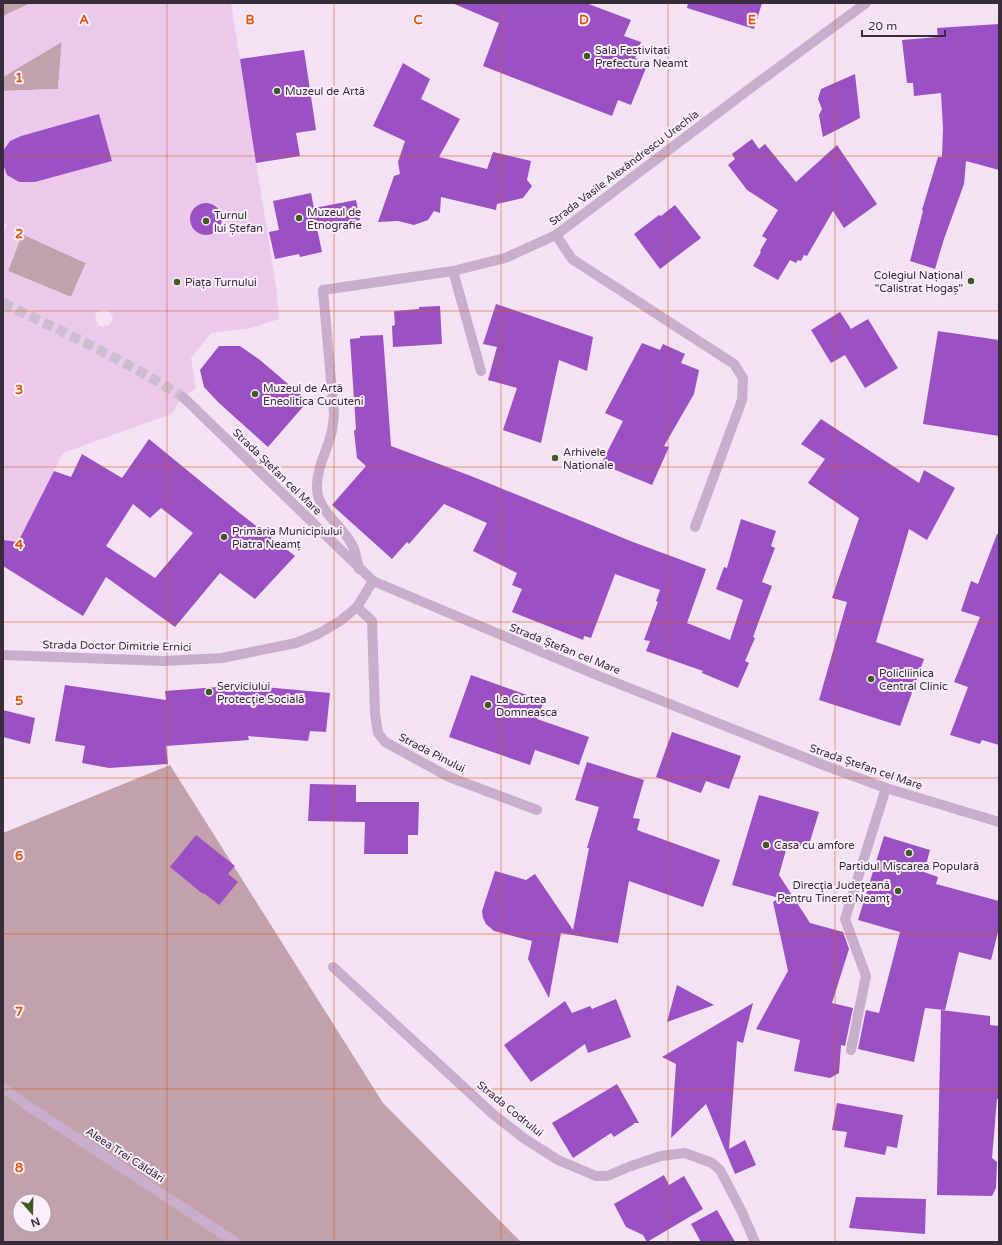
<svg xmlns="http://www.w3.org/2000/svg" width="1002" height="1245" viewBox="0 0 1002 1245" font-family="'Varela Round',sans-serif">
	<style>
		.green { fill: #c3a1aa; fill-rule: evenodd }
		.plaza { fill: #eac9eb; fill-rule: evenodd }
		.building { fill: #9b50c3; fill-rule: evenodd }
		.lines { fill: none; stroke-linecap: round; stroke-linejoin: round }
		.tertiary-tunnel { stroke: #ccbece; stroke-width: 10; stroke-dasharray: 10 5; stroke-linecap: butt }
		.service { stroke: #c8adcc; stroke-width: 10 }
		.minor { stroke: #c8adcc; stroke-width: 10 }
		.tertiary { stroke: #c8adcc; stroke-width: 10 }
		.grid { fill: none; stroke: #df570e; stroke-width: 1; stroke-opacity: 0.55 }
		.poi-dot { fill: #405b21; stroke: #faeefa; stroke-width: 1.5 }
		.labels { text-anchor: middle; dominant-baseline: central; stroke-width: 4; stroke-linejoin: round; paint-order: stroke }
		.poi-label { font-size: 11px; fill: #362c3a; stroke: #faeefa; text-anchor: start }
		.street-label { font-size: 11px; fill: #362c3a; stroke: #faeefa }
		.grid-label { font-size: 13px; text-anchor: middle; font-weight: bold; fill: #df570e; stroke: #faeefa; stroke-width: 4; stroke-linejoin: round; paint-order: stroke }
	</style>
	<rect width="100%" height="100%" fill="#f2e2f3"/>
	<!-- green -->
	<path class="green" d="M3,3H31L3,16Z
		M62,41L58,89L3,91V77Z
		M22,234L86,263L71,297L8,271Z
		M170,765L383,1103L521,1242H3V833ZM20,1201H44V1225H20Z"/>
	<!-- plaza -->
	<path class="plaza" d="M31,3H231L277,293L279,319L251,328L211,333L191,358L196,388L183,397L171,414L63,453L18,542L3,540V234L7,225L3,223V164L7,175L19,182H35L112,161L98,114L21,136L10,141L3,151V91L58,89L62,42L3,77V16ZM208,203L213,204L217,206L221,211L223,217V223L221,227L215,233L209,235H203L195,231L190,224V218L194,209L199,204ZM22,234L86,263L71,297L8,271ZM102,310H105L110,312L113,318L112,321L109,325L103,327L98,325L95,317L97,312Z"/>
	<!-- building -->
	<path class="building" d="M452,3H586L631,20L624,36L641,42L635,58L648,63L631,105L618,100L612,116L483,66L499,23Z
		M688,3H762L754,29L687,8Z
		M999,24V170L966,161L964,184L944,239L935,269L910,261L923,211L922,210L938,157H942L943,128L941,93L914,96L913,83H907L902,40L938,37L937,28Z
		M304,50L316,130L296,133L300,156L256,163L240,59Z
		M403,63L430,79L421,99L460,119L439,157L487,169L493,152L531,161L527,180L532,186L523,198L497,204L496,210L441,197L440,213L434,211L428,220L414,225L398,221L378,222L394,176L400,174L398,162L405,141L373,126Z
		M855,74L860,118L823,137L819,115L822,109L818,99L821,89Z
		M99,114L112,161L35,182H19L7,175L3,164V151L10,141L21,136Z
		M752,139L759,149L765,144L796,182L837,145L877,204L844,228L833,211L807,256L804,255L801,261L798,260L796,263L790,260L778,280L753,266L761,252L760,251L767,239L762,236L778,210L747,190L728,165L735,159L732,154Z
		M311,193L314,208L356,200L360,220L317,228L322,252L300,257L299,254L275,259L269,232L279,230L273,201Z
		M190 219a16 16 0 1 1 32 0a16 16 0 1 1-32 0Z
		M675,205L701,238L660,269L634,234L659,215L661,216Z
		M496,304L593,337L587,371L559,360L541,443L503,430L517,388L488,380L497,347L483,344Z
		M440,306L442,344L393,347L392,326L395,325L394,311L419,309V307Z
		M840,312L851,329L868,319L898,368L865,388L845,355L831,363L811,330Z
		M938,331L999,340V436L923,424Z
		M383,335L391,446L471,476L633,542L706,569L687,623L730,640L743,600L716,589L724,567L727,568L741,519L776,531L771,546L775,548L762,582L772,586L753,637L755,638L745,661L749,663L738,688L702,673L703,671L646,651L650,641L644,640L658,602L656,601L660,590L615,574L591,638L584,636L583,640L512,612L522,589L512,585L517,573L473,551L487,523L444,504L409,544L407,542L392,559L332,505L366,466L357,458L354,431L356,429L350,339L360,338V336Z
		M642,343L660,350L663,344L685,354L681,363L699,370L694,394L664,446L669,447L652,485L601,464L623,421L605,413Z
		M219,346H240L260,360L308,401L268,447L219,403L204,387L200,370Z
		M821,419L919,483L924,470L955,488L927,540L909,529L876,642L924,659L900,726L819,700L847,602L832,598L859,518L808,483L825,459L801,444Z
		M149,439L237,511L295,556L255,599L220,573L175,627L106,577L83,616L3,566V540L18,542L54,471L71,477L82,454L122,478ZM133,504L150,518L161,508L193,533L155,578L106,546Z
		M997,534H999V745L982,740L980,744L950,735L968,687L954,682L980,617L961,611L971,581L978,584Z
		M471,675L544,701L537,719L589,737L579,765L535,750L530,765L449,737Z
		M264,682V687L330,693L326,732L310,731L308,741L248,736L249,740L166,746L168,764L109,768L82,763L85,746L55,741L65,685L166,700L165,691L231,686V685Z
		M3,710L35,718L30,744L3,737Z
		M672,732L741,756L729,789L706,781L701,793L656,777Z
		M587,762L644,780L633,818L640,819L637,830L720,860L703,907L629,881L618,943L561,933L549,998L528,959L532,941L494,931L486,924L483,918L482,911L495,871L526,880L535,874L573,930L589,848H587L599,807L575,800Z
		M310,784L356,785V802H419L418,835H408V854H364L365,822L308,821Z
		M759,795L819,812L808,848L788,843L779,875L810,923L843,932L849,949L832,1003L853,1008L845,1046L841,1045L839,1073L830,1078L794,1071L800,1040L756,1029L788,971L773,902L779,898L732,885Z
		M196,835L235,866L228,874L238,882L219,905L204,893L203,894L170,867Z
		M884,836L930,850L924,872L938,877L936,884L999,901V928L991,960L959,952L945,1010L925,1008L914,1062L858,1049L866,1010L879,1013L900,932L858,920Z
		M677,985L714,1005L667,1022Z
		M616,999L631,1037L588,1053L585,1044L531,1082L504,1045L565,1001L572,1013L590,1006L592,1009Z
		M753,1003L743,1043L737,1041L729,1149L745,1140L756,1165L735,1174L706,1104L671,1138L676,1064L662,1057Z
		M941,1010L990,1016V1025L999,1026V1099H997L992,1158L997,1162L996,1188L992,1196L937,1195Z
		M617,1084L639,1123H634V1124L614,1137L611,1133L573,1158L552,1123Z
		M837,1103L903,1115L897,1148L887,1146L885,1155L844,1147L847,1132L832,1130Z
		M664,1175L669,1185L684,1176L703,1209L647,1242L643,1235L626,1227L614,1204Z
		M856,1197L926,1199L925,1234L849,1228Z
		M717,1210L735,1242H701L691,1224Z"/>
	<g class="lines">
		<!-- tertiary-tunnel -->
		<path class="tertiary-tunnel" d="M3,303C64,332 126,361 183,397"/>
		<!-- service -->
		<path class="service" d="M556,235L572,259L734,364L743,378L742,400L695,527
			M453,271L481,371
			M3,1088L25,1104L235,1242"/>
		<!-- minor -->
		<path class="minor" d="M359,569C357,561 356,550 351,543C341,525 318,510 317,489C316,471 325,455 330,438C333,430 333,422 334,414L323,290L453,271L505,258L556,235L752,87L866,3
			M357,607L372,621L375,714L378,733L385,742L449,777L537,810
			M3,655L164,661L222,658L296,643L318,634L340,621L357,607L373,581
			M333,967L494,1115L525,1139L558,1160L596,1176H607L631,1166L661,1156L685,1153L712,1163L720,1170L741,1210L755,1242
			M851,1050L866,976L845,919L886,788"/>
		<!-- tertiary -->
		<path class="tertiary" d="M183,397L373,581L599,676L826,766L886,788L999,822"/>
	</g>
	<!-- grid -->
	<path class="grid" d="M167,3V1242M334,3V1242M501,3V1242M668,3V1242M835,3V1242M3,156H999M3,311H999M3,467H999M3,622H999M3,778H999M3,934H999M3,1089H999"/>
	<!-- markers -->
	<g class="poi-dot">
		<circle cx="587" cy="56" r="4"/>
		<circle cx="277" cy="91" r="4"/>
		<circle cx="299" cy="218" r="4"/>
		<circle cx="206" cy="221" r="4"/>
		<circle cx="971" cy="281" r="4"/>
		<circle cx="177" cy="282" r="4"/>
		<circle cx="255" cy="394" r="4"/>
		<circle cx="555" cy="458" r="4"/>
		<circle cx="224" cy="537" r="4"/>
		<circle cx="871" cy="679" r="4"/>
		<circle cx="209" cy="692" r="4"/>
		<circle cx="488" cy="705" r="4"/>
		<circle cx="766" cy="845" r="4"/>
		<circle cx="909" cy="853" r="4"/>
		<circle cx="898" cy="891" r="4"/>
	</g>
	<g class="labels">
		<!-- poi labels -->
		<g class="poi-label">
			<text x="595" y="50">Sala Festivitati<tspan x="595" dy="13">Prefectura Neamt</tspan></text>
			<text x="285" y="91">Muzeul de Artă</text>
			<text x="307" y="212">Muzeul de<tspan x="307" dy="13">Etnografie</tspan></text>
			<text x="214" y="215">Turnul<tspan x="214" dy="13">lui Ștefan</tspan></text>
			<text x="963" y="275" text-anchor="end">Colegiul Național<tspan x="963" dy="13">"Calistrat Hogaș"</tspan></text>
			<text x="185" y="282">Piața Turnului</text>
			<text x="263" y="388">Muzeul de Artă<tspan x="263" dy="13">Eneolitica Cucuteni</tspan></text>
			<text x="563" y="452">Arhivele<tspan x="563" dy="13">Naționale</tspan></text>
			<text x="232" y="531">Primăria Municipiului<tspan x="232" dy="13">Piatra Neamț</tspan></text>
			<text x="879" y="673">Policliinica<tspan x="879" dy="13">Central Clinic</tspan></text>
			<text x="217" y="686">Serviciului<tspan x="217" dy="13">Protecţie Socială</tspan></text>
			<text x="496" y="699">La Curtea<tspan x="496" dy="13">Domneasca</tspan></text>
			<text x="774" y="845">Casa cu amfore</text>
			<text x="909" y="866" text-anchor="middle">Partidul Mișcarea Populară</text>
			<text x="890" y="885" text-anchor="end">Direcţia Judeţeană<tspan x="890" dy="13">Pentru Tineret Neamţ</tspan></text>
		</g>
		<!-- street labels -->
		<g class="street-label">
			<text transform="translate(624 168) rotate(-37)">Strada Vasile Alexăndrescu Urechia</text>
			<text transform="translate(277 472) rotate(44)">Strada Ștefan cel Mare</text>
			<text transform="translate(117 646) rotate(1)">Strada Doctor Dimitrie Ernici</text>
			<text transform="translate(565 649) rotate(22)">Strada Ștefan cel Mare</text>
			<text transform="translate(432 753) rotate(27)">Strada Pinului</text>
			<text transform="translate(866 767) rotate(19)">Strada Ștefan cel Mare</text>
			<text transform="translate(510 1109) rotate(39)">Strada Codrului</text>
			<text transform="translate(125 1155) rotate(33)">Aleea Trei Căldări</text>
		</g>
	</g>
	<g class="grid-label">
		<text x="84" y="24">A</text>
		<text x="250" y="24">B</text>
		<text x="418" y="24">C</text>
		<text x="584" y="24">D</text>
		<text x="752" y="24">E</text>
		<text x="19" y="82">1</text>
		<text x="19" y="238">2</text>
		<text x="19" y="394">3</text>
		<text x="19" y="549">4</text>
		<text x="19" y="705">5</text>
		<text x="19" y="860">6</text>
		<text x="19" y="1016">7</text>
		<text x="19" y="1172">8</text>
	</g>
	<!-- border -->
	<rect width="1002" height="1245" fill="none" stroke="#362c3a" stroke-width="8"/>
	<!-- north arrow -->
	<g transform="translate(32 1213) rotate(160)"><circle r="19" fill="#faeefa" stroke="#aca0ad"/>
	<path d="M0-3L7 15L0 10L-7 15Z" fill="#405b21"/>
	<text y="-6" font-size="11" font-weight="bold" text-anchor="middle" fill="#362c3a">N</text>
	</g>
	<!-- scale -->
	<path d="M862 30v6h83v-6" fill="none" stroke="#362c3a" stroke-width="2"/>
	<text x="868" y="30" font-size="12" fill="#362c3a" stroke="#faeefa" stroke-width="3" paint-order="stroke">20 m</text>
</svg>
